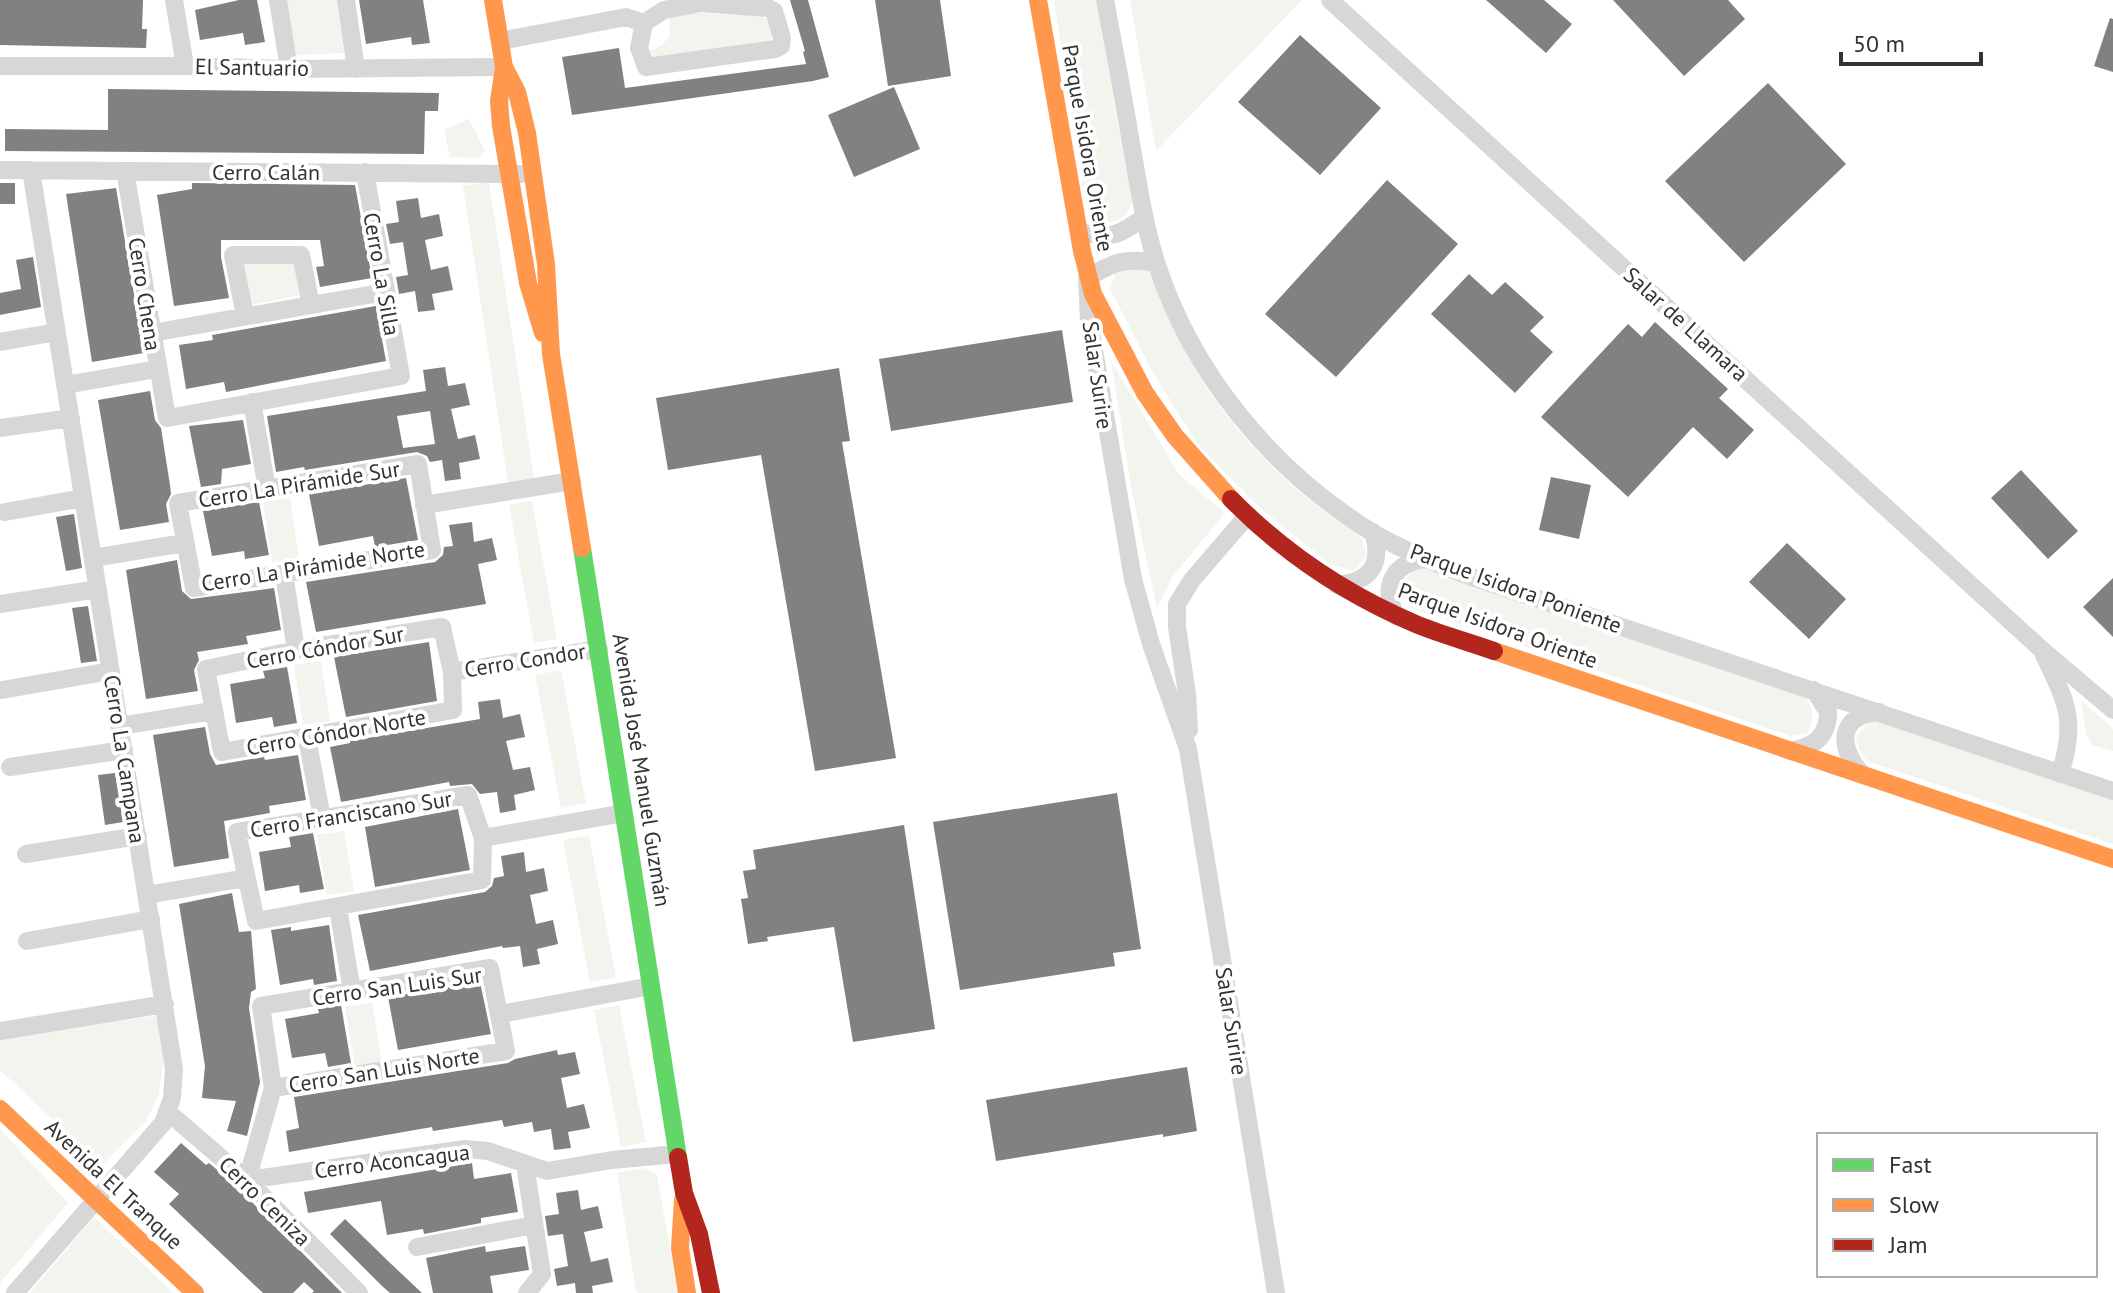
<svg xmlns="http://www.w3.org/2000/svg" width="2113" height="1293" viewBox="0 0 2113 1293" font-family="'PT Sans',sans-serif">
	<style>
		.green { fill: #f1f5ed }
		.building { fill: #818181; fill-rule: evenodd }
		.lines { fill: none; stroke-linecap: round; stroke-linejoin: round }
		.street { stroke: #d7d7d7; stroke-width: 18 }
		.fast { stroke: #63d668; stroke-width: 18 }
		.slow { stroke: #ff974d; stroke-width: 18 }
		.jam { stroke: #b3261e; stroke-width: 18 }
		.labels { text-anchor: middle; dominant-baseline: central; stroke-width: 8; stroke-linejoin: round; paint-order: stroke }
		.street-label { font-size: 22px; fill: #333; stroke: #fff }
	</style>
	<rect width="100%" height="100%" fill="#fff"/>
	<!-- green -->
	<path class="green" d="M286,0H337L344,53L295,55Z
		M1054,0H1096L1132,202C1126,222 1111,226 1093,219L1086,206Z
		M1130,0H1302L1156,151Z
		M693,13L762,16L768,21L772,37L766,43L652,57L650,51L661,46L670,36L669,18Z
		M469,119L485,151L478,158L450,157L444,130Z
		M489,182L534,478L508,482L463,186Z
		M294,263L302,295L251,305L244,264Z
		M1134,267L1148,270C1163,301 1175,334 1192,364C1229,429 1294,498 1359,533L1367,555L1354,571L1330,564L1259,507L1198,445L1153,373L1110,289L1115,273Z
		M1111,361L1179,474L1225,513L1172,577L1157,609L1131,487Z
		M290,498L299,558L272,562L263,502Z
		M532,501L557,639L534,643L509,505Z
		M1431,567L1803,692C1812,707 1817,717 1807,733L1791,736L1411,608L1402,594L1404,580L1414,570Z
		M321,661L330,721L303,725L294,665Z
		M561,670L586,803L561,808L535,675Z
		M2081,700L2113,729V751L2092,745L2086,734Z
		M1878,718L2113,796V844L1867,761L1859,750L1856,737L1866,725Z
		M344,831L354,891L327,895L317,835Z
		M589,835L616,977L590,982L563,840Z
		M372,1002L382,1062L355,1067L345,1007Z
		M619,1005L646,1142L621,1147L594,1010Z
		M156,1016L165,1053L158,1097L146,1121L102,1165L0,1070V1036Z
		M0,1129L68,1203L0,1283Z
		M644,1168L657,1175L678,1293H638L636,1291L617,1173Z
		M94,1217L173,1293H30Z"/>
	<!-- building -->
	<path class="building" d="M0,0H143L142,29H147L146,48L0,45Z
		M239,0H257L265,42L245,45L243,33L200,40L195,10Z
		M359,0H423L430,43L412,45L411,37L366,44Z
		M790,0H808L829,77L813,81L572,115L562,57L619,48L625,88L806,64L803,52L805,51Z
		M875,0H940L951,76L888,86Z
		M1486,0H1544L1572,24L1546,53Z
		M1613,0H1728L1745,19L1684,76Z
		M2110,18L2113,19V72L2094,66Z
		M1300,35L1381,108L1320,175L1238,102Z
		M1768,83L1846,164L1744,262L1665,181Z
		M894,87L920,149L854,177L828,115Z
		M108,89L439,93L438,111H425L424,154L5,151V129L108,130Z
		M1387,180L1458,244L1336,377L1265,314Z
		M0,183H15V204H0Z
		M192,183L355,185L372,278L320,287L316,267L324,266L320,240H221V257L229,298L174,306L157,195L192,189Z
		M116,188L144,353L92,362L66,194Z
		M418,198L421,218L439,214L443,236L425,240L431,270L448,266L453,290L432,294L435,310L418,312L415,291L399,294L396,277L408,275L403,242L390,244L386,224L399,222L396,201Z
		M33,257L41,307L0,315V293L21,289L16,260Z
		M1469,274L1492,295L1505,282L1544,317L1530,331L1553,352L1515,393L1431,314Z
		M376,306L386,361L226,392L224,382L186,389L179,345L213,340L212,335Z
		M1655,322L1728,389L1719,398L1754,430L1727,459L1693,427L1628,497L1541,417L1628,324L1642,337Z
		M1062,330L1073,402L891,431L879,359Z
		M445,367L448,386L465,383L470,405L451,409L458,439L475,435L480,459L459,463L461,479L445,481L442,460L430,462L427,456L417,452L305,470L304,467L276,472L267,416L426,391L423,370ZM430,411L435,444L403,448L397,416Z
		M839,368L850,441L842,442L896,758L815,771L761,455L668,470L656,398Z
		M150,391L155,420L161,428L170,485L171,494L166,504L169,522L120,530L98,400Z
		M243,420L251,464L222,469L221,484L201,487L189,426Z
		M2021,470L2078,531L2048,559L1991,498Z
		M1551,477L1591,485L1579,539L1539,530Z
		M406,478L418,540L375,547L373,536L319,546L309,494Z
		M259,502L269,555L245,559L244,551L212,556L203,511Z
		M74,514L82,568L66,571L56,517Z
		M472,522L474,542L492,538L497,560L478,564L486,604L316,632L306,582L435,562L443,555L444,547L453,546L449,525Z
		M1787,543L1846,599L1809,639L1749,582Z
		M177,560L182,591L191,599L274,588L281,630L246,636L248,644L197,652L199,660L194,670L198,691L146,699L126,570Z
		M2113,578V637L2083,607Z
		M88,606L97,661L81,663L72,608Z
		M429,642L437,701L346,717L334,657Z
		M287,667L297,723L274,727L272,717L236,723L230,684L265,678L263,671Z
		M500,699L503,718L520,714L525,737L506,741L513,770L530,767L535,790L514,795L516,810L500,813L497,792L480,794L472,784L450,786L449,782L341,802L330,747L350,743V741L480,719L478,702Z
		M205,727L210,754L216,765L264,757L265,760L298,755L306,800L269,806L270,813L224,821L229,858L174,867L153,735Z
		M115,773L123,822L105,825L98,775Z
		M1117,793L1141,949L1113,953L1115,966L960,990L933,822Z
		M458,809L470,870L375,887L365,827Z
		M904,825L935,1029L853,1042L834,927L767,937L768,941L748,944L741,899L748,898L743,871L756,869L753,850Z
		M313,833L324,889L300,893L299,885L265,891L259,852L291,847L289,837Z
		M524,852L526,872L544,868L548,891L530,895L536,924L553,920L558,944L537,949L540,964L523,967L520,946L503,948L502,946L370,971L358,915L485,892L492,886L494,878L504,876L501,856Z
		M232,893L239,932L251,931L256,989L251,992L249,1008L260,1082L247,1136L227,1131L236,1101L202,1098L205,1066L179,904Z
		M329,925L337,981L314,985L313,979L280,985L271,930L291,927V931Z
		M480,982L491,1034L398,1050L388,997Z
		M341,1005L351,1063L328,1067L325,1053L292,1058L285,1019L319,1013L318,1009Z
		M557,1050L558,1055L575,1052L580,1074L561,1078L567,1108L584,1104L590,1128L568,1132L571,1148L554,1150L551,1129L534,1132L532,1122L504,1127L502,1120L433,1131L432,1127L289,1152L286,1131L299,1128L294,1097L508,1063L515,1059Z
		M1187,1067L1197,1131L1163,1137V1134L996,1161L986,1100Z
		M181,1143L206,1165L209,1163L234,1184L342,1293H312L314,1291L304,1282L293,1293H263L226,1258L169,1204L179,1194L154,1172Z
		M472,1163L474,1179L511,1173L518,1212L481,1218V1223L424,1234L423,1229L387,1235L381,1201L308,1213L304,1192Z
		M578,1190L581,1210L598,1206L603,1228L584,1232L591,1262L608,1258L613,1282L592,1286L593,1293H576L575,1283L557,1286L554,1269L568,1266L563,1234L548,1236L545,1216L559,1214L556,1193Z
		M345,1219L388,1261L422,1293H390L382,1286L330,1234Z
		M485,1246L486,1252L525,1246L529,1270L490,1276L493,1293H433L426,1258Z"/>
	<g class="lines">
		<!-- street -->
		<path class="street" d="M174,0L185,66
			M278,0L289,69
			M346,0L356,69
			M1105,0C1114,48 1123,95 1131,143C1138,183 1144,223 1156,262C1192,374 1271,469 1370,531C1401,550 1436,563 1469,576L2113,791
			M1330,0L2041,649L2113,710
			M701,3L768,8L774,11L782,38L781,46L775,49L646,67L639,48L644,23L664,10Z
			M500,41L626,17L644,23
			M0,66H185L289,69L504,67
			M0,170L521,174
			M125,171L167,418L401,376L365,172
			M1079,232C1111,238 1118,237 1144,217
			M1156,263C1125,257 1114,262 1087,278L1089,320L1133,579L1151,644L1188,749L1276,1293
			M245,316L233,255H301L311,305
			M152,333L385,292
			M0,342L57,332
			M65,385L157,369
			M252,402L267,489
			M0,428L71,418
			M418,464L432,550L194,588L178,503Z
			M424,505L572,481
			M5,512L83,498
			M93,558L184,543
			M284,574L296,650
			M1337,585C1370,582 1383,565 1373,532
			M0,604L98,589
			M1396,616C1381,586 1393,562 1427,559
			M442,627L452,672L453,710L222,752L206,669L296,650Z
			M2044,655C2067,703 2077,721 2060,774
			M452,672L599,649
			M2,690L111,671
			M120,726L212,711
			M1189,730L1187,694L1177,627V604L1192,580L1247,516
			M307,738L322,818
			M1790,751C1814,747 1828,737 1828,712L1814,690
			M10,767L124,750
			M1862,774C1838,748 1837,715 1879,712
			M468,795L483,838L482,880L256,921L237,832Z
			M483,838L624,813
			M26,854L138,836
			M147,895L246,878
			M338,908L352,991
			M27,941L151,919
			M501,1014L651,986
			M0,1031L165,1004
			M169,1113L247,1180L359,1293
			M525,1165L542,1274L527,1293
			M247,1180L273,1088L261,1006L490,968L506,1051L273,1088
			M247,1180L465,1149L488,1151L547,1171L612,1160L677,1154
			M417,1247L534,1225
			M15,1293L163,1123L172,1098L174,1069L31,170"/>
		<!-- fast -->
		<path class="fast" d="M582,548L678,1157"/>
		<!-- slow -->
		<path class="slow" d="M493,0L504,67L499,101L501,126L528,283L543,333
			M1038,0L1082,251L1093,294L1145,393L1175,436L1231,499
			M504,67L517,92L527,133L546,264L551,354L582,548
			M1494,651L2113,859
			M0,1109L195,1293
			M683,1200L680,1248L687,1293"/>
		<!-- jam -->
		<path class="jam" d="M1231,499C1284,553 1349,596 1418,625C1443,635 1469,642 1494,651
			M678,1157L684,1193L699,1234L711,1293"/>
	</g>
	<g class="labels">
		<!-- street labels -->
		<g class="street-label">
			<text transform="translate(252 67) rotate(1)">El Santuario</text>
			<text transform="translate(1088 148) rotate(80)">Parque Isidora Oriente</text>
			<text x="266" y="172">Cerro Calán</text>
			<text transform="translate(382 274) rotate(80)">Cerro La Silla</text>
			<text transform="translate(145 294) rotate(81)">Cerro Chena</text>
			<text transform="translate(1686 324) rotate(42)">Salar de Llamara</text>
			<text transform="translate(1098 375) rotate(82)">Salar Surire</text>
			<text transform="translate(299 484) rotate(-9)">Cerro La Pirámide Sur</text>
			<text transform="translate(313 566) rotate(-9)">Cerro La Pirámide Norte</text>
			<text transform="translate(1516 588) rotate(20)">Parque Isidora Poniente</text>
			<text transform="translate(1498 625) rotate(20)">Parque Isidora Oriente</text>
			<text transform="translate(325 647) rotate(-10)">Cerro Cóndor Sur</text>
			<text transform="translate(525 660) rotate(-9)">Cerro Condor</text>
			<text transform="translate(336 732) rotate(-10)">Cerro Cóndor Norte</text>
			<text transform="translate(125 759) rotate(81)">Cerro La Campana</text>
			<text transform="translate(642 770) rotate(81)">Avenida José Manuel Guzmán</text>
			<text transform="translate(351 814) rotate(-9)">Cerro Franciscano Sur</text>
			<text transform="translate(397 986) rotate(-8)">Cerro San Luis Sur</text>
			<text transform="translate(1232 1021) rotate(81)">Salar Surire</text>
			<text transform="translate(384 1070) rotate(-9)">Cerro San Luis Norte</text>
			<text transform="translate(392 1161) rotate(-7)">Cerro Aconcagua</text>
			<text transform="translate(114 1184) rotate(43)">Avenida El Tranque</text>
			<text transform="translate(265 1201) rotate(44)">Cerro Ceniza</text>
		</g>
	</g>
	<!-- legend -->
	<rect x="1817" y="1133" width="280" height="144" fill="#ffffff" stroke="#adadad" stroke-width="2"/>
	<rect x="1833" y="1159" width="40" height="12" fill="#63d668" stroke="#adadad" stroke-width="2"/>
	<text x="1889" y="1173" font-size="24" fill="#333333">Fast</text>
	<rect x="1833" y="1199" width="40" height="12" fill="#ff974d" stroke="#adadad" stroke-width="2"/>
	<text x="1889" y="1213" font-size="24" fill="#333333">Slow</text>
	<rect x="1833" y="1239" width="40" height="12" fill="#b3261e" stroke="#adadad" stroke-width="2"/>
	<text x="1889" y="1253" font-size="24" fill="#333333">Jam</text>
	<!-- scale -->
	<path d="M1841 52v12h140v-12" fill="none" stroke="#333333" stroke-width="4"/>
	<text x="1853" y="52" font-size="24" fill="#333333" stroke="#ffffff" stroke-width="6" paint-order="stroke">50 m</text>
</svg>
